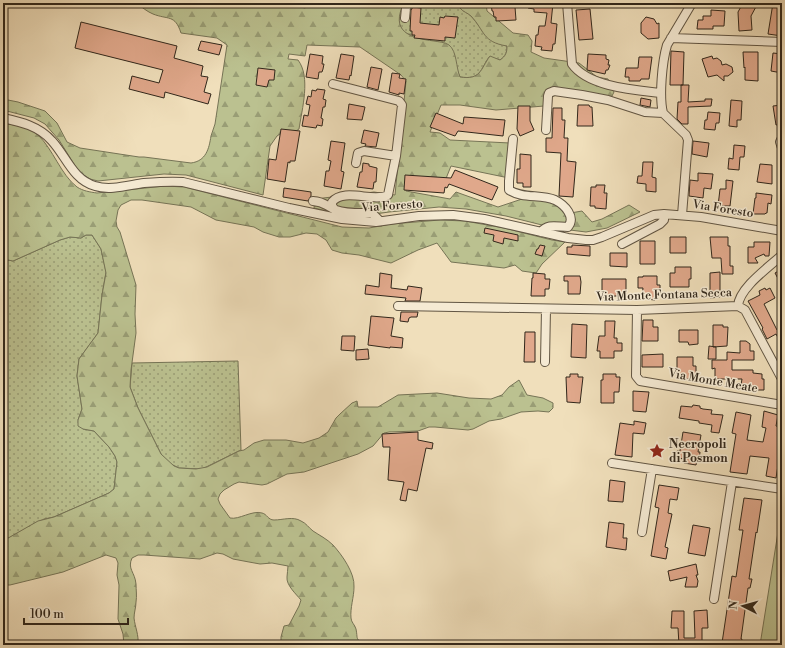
<svg xmlns="http://www.w3.org/2000/svg" width="785" height="648" viewBox="0 0 785 648" font-family="'Libre Bodoni',serif">
	<style>
		.grass { fill: url(#grass-dots); stroke: #767456 }
		.forest { fill: url(#forest-firs); stroke: #767456 }
		.green { fill: #bbc190; stroke: #767456 }
		.building { fill: #e0a88b; stroke: #31271b }
		.lines { fill: none; stroke-linecap: round; stroke-linejoin: round }
		.minor-casing { stroke: #615543; stroke-width: 10 }
		.minor { stroke: #f5ead3; stroke-width: 8 }
		.labels { text-anchor: middle; dominant-baseline: central; stroke-width: 3; stroke-linejoin: round; paint-order: stroke }
		.street-label { font-size: 12px; fill: #31271b; stroke: #f5ead3 }
		.poi-label { font-size: 12px; font-weight: bold; fill: #31271b; stroke: #f5ead3; text-anchor: start }
	</style>
	<defs>
		<pattern id="grass-dots" width="8" height="8" patternUnits="userSpaceOnUse"><rect width="8" height="8" fill="#bbc190"/><path d="M2 2h.1M6 6h.1" fill="none" stroke="#999d75" stroke-width="1.8" stroke-linecap="round"/></pattern>
		<pattern id="forest-firs" width="22" height="20" patternUnits="userSpaceOnUse"><rect width="22" height="20" fill="#bbc190"/><path d="M5 1l3.5 6h-7zM16 11l3.5 6h-7z" fill="#999d75"/></pattern>
	</defs>
	<rect width="100%" height="100%" fill="#f0dfbb"/>
	<filter id="stains"><feTurbulence type="fractalNoise" baseFrequency=".005" numOctaves="4"/><feColorMatrix values="0 0 0 0 .2 0 0 0 0 .09 0 0 0 0 .02 0 0 0 .5 -.17"/></filter>
	<radialGradient id="worn" r=".72"><stop offset=".6" stop-color="#630" stop-opacity="0"/><stop offset="1" stop-color="#630" stop-opacity=".3"/></radialGradient>
	<!-- grass -->
	<path class="grass" d="M241,3H312L305,8L288,4L274,3L264,7Z
		M404,3H461L460,8C464,12 468,13 471,16C484,30 485,42 507,46C507,52 506,56 500,60L489,57C480,70 481,80 460,77L456,67L424,40L403,32L400,27L399,22L400,11Z
		M86,235H92L101,249L106,272L102,295L98,333L79,359L77,376L82,409L78,420L83,429L94,431L109,447L115,456L117,462L114,489L109,493L54,517L44,519L3,541V259L13,261L60,240L70,237L81,238Z
		M238,361L241,450L202,469L179,468L169,463L161,454L138,408L130,387L132,363Z"/>
	<!-- forest -->
	<path class="forest" d="M137,3H241L264,7L274,3L288,4L305,8L312,3H404C390,31 409,38 434,41C439,42 445,42 449,45C457,51 456,68 460,77C481,80 480,70 490,56L500,60C506,56 507,52 507,46C482,42 485,31 471,16C468,13 463,12 460,8L461,3H486L487,11L513,33L528,35L532,41L531,52L544,58L579,63L597,77L608,79L614,92L611,98L562,93L551,97L544,106L496,110L460,105H441L430,132L440,133L450,140L510,143L509,178L451,166L445,181L408,176L406,191L450,199L456,192L498,207L525,198L542,195L561,208L565,214L582,211L592,222L602,219L629,205L640,212L607,228L586,232L554,228L506,216L466,209L439,207L389,212L368,215H344L314,208L315,199L374,192L395,195L406,81L401,75L360,47L307,45L305,56L289,54L288,59L298,60C311,77 302,109 299,129L293,133L283,132L277,136L270,146L263,195L186,175L164,174L98,181L90,179L79,172L59,140L45,124L34,118L3,110V99L18,102L45,111L57,123L67,142L80,148L139,157H144L191,163C206,161 209,149 211,136C212,132 214,128 215,124L227,45L217,38L181,33C175,14 168,20 153,14C148,12 141,7 137,3Z
		M3,123C14,125 30,127 38,135C53,149 61,175 77,187C83,191 90,192 97,193L165,186L184,187L342,227L369,228L391,224L440,220L465,221L504,228L552,240L565,242L542,264L536,273L522,271L515,265L504,268L451,262L437,243L418,250L391,263L359,255L342,253L332,250L326,240L317,234L306,233L290,237H279L263,232L254,227L216,220L191,207L142,200H131L121,205L118,210L116,221L117,227L120,232L136,285L135,314L136,333L131,370L130,387L138,408L161,454L174,466L179,468L196,469L207,467L239,451L244,450L254,443L264,440H286L303,443L319,438L328,432L336,418L340,414L352,403L357,401L358,407H378L398,395L437,393L469,398L491,399L502,395L509,387L519,380L527,395L543,398L553,403V408L549,412L538,411L521,412L501,419L489,421L473,429L468,430L435,427H429L418,431L389,432L384,433L373,446L358,454L304,472L287,474L267,484L262,485L239,482L234,484L224,490L220,494L218,499L220,504L230,518C239,520 252,510 262,513C267,514 268,520 274,520C283,520 293,516 301,521C306,523 309,528 313,531C319,535 327,539 333,545C342,555 355,573 354,587C354,597 350,608 351,618C351,622 355,625 356,629C358,639 355,636 362,645H281V637L284,626L289,625L299,606L301,600C296,594 286,585 287,577C287,573 288,570 288,566L272,563L260,564L249,562L233,559L223,554L217,553L200,559L144,555H138L132,558C127,569 135,572 136,584C136,590 137,596 136,602C136,607 134,613 134,618C135,627 139,635 138,645H124L123,634L118,619L119,585L117,575L118,563L116,558L106,555L63,572L10,585H3V541L38,521L54,517L109,493L114,489L117,462L115,456L109,447L94,431L83,429L78,426V420L82,409L77,376L79,359L98,333L102,295L106,273L101,249L92,235H86L81,238L70,237L60,240L13,261L3,259Z"/>
	<!-- green -->
	<path class="green" d="M782,507V645H760Z"/>
	<!-- building -->
	<path class="building" d="M491,3H510L511,7H515L516,20L496,21V17H494L493,11H492Z
		M529,3H553L551,23L557,24L555,44H553L552,51L541,50L542,47L535,46L536,35H538L539,26H545L547,13L534,12V9L528,8Z
		M743,3H758L751,16L752,30L739,31L738,12Z
		M773,3L782,5V36L768,34Z
		M413,7L421,8L420,23L439,25L440,17L444,18L445,16L458,17L455,38L445,37V41L414,38L415,35H412V31H410L411,10Z
		M590,9L593,39L579,40L576,10Z
		M711,10L725,11L724,26H713V29H697L698,20H703V16H711Z
		M646,17L654,19L657,24L659,23V38L648,39L641,33V23Z
		M81,22L177,46L174,58L203,66L201,76L208,77L204,92L211,94L208,104L165,92L164,98L129,89L132,76L159,83L163,70L75,48Z
		M201,41L222,45L219,55L198,50Z
		M671,51L684,52L683,85H670Z
		M743,52H758V81L745,80V67L744,68Z
		M773,53L782,54V73L771,71Z
		M310,54L323,56L322,64H324L323,69L322,72H319L318,79L306,77Z
		M341,54L354,56L351,76L350,75L349,80L336,78Z
		M588,54L606,55V59L609,60L608,65H610L608,70H606L605,74L587,70Z
		M712,56L713,59L717,58L721,61L722,65L726,64L732,67L733,72L728,76H724V81L717,75L708,77L702,59Z
		M639,57H652L649,79H641L640,81H629V77H625L626,68H638Z
		M371,67L382,69L378,90L367,87Z
		M258,68L275,70L274,80H269L267,87L256,85Z
		M392,73L400,74L399,78L406,79L404,94L399,93V95L389,92Z
		M681,85H689L688,102L705,101V99H712L711,106L688,107V124H682L677,119L678,102H681Z
		M317,89L325,90L323,99L326,100L325,107H323L321,118L323,119L322,126L317,125L316,128L302,126L304,115L308,116L310,105L306,104L308,96L311,97L312,90L316,91Z
		M641,98L651,100L650,107L640,105Z
		M731,100L742,101L741,120H737V127L729,126Z
		M349,104L365,107L362,120L347,119Z
		M578,105H589L590,107H592L593,126H577Z
		M782,105V124L776,125L773,106Z
		M518,106H530V121L534,130L520,136L517,129Z
		M553,108H562V120H565L564,138H568L567,161L576,162L573,197L559,196L561,153L546,152V138H552Z
		M708,112L720,113L719,123H716L715,130L704,129L705,120H707Z
		M436,113L463,124L464,117L505,120L503,136L458,131L455,136L430,127Z
		M281,129L300,131L295,161H290V163L288,162L285,182L267,179L269,159L276,160Z
		M364,130L379,133L376,147L365,146L366,144L361,143Z
		M331,141L345,143L341,171L344,172L341,189L324,186L326,171H329L331,161L328,160Z
		M693,141L709,143L707,157L692,154Z
		M734,145L745,146L744,157H740L739,170L728,169L729,158L733,159Z
		M520,154L531,155V187H523V183H517V169H520Z
		M643,162H653L652,177L656,178V192L646,191V184L637,183L638,176H642Z
		M363,163L369,164V166L377,168L376,182H374L373,189L357,187L360,172H362Z
		M760,164L772,165V184L757,182Z
		M455,170L498,187L492,200L449,184L447,188L445,187L444,193L404,190L405,175L451,178Z
		M698,173L713,174L711,189L704,188L703,198L689,196L690,180L698,181Z
		M726,180L733,181L730,206H718L720,189H726Z
		M596,185H605L604,193H607L606,209L595,208V206H590L591,187H596Z
		M284,188L311,192V196L308,201L283,197Z
		M756,193L772,195L771,204L768,203L767,213H766L765,214H753L755,198H756Z
		M485,228L518,235V241L504,238L503,244L493,241L494,235L484,233Z
		M670,237H686V253H670Z
		M710,237H728V246H730V266H733V274H722L721,258H712Z
		M640,241H655V264H640Z
		M754,242H770L769,256H765L764,254L755,258L758,263H748V247H754Z
		M540,245L545,246L542,256L535,254L537,249H538Z
		M572,245L590,246V256L567,254V247H572Z
		M610,253H627V267L610,266Z
		M675,267H691V279H689V287H670V273H675Z
		M782,269V286L775,273Z
		M720,272V297L710,298V273Z
		M380,273L392,275L391,288L407,290L408,286L422,288L420,301H405L406,298L365,294L366,285L379,287Z
		M533,273L545,274V279H550L549,289H545V296H531L532,278H533Z
		M564,276H580L581,282L580,294H568V281H564Z
		M643,276H657V285H660V296H655V300L646,299V297H642L643,288H638V277H643Z
		M602,279H626V296H614V297H602Z
		M765,288L766,290L770,288L775,298L764,304L777,330L782,327V345L776,334L767,339L762,329L763,328L748,301L760,295L759,291Z
		M401,312H418L417,317H411L409,318L408,322L400,321Z
		M371,316L394,318L391,336L403,338L402,348L390,347V348L368,345Z
		M643,320H653V327H658V341H642Z
		M605,321H615L614,338H617V343H622V351H614V358H600V351H597L599,336H605Z
		M572,324L587,325L586,358L571,357Z
		M713,325H723V327H728L727,346L713,347Z
		M679,330H698V344L689,345L688,342H679Z
		M525,332H535V362H524Z
		M342,336H355L354,351L341,350Z
		M740,341H746L750,344V351H754V360H732V370H753V373L762,374V379H764V390H754V387H751V385H741L742,379H715V368L712,369V360H727V352L740,353Z
		M709,346L716,347V359H708Z
		M368,349L369,359L356,360V350Z
		M663,354V367H642V355Z
		M677,357H693V366H696V379H681V376H677Z
		M570,374H578V377H583L580,403L567,402L566,377H570Z
		M603,374H616V377H620L619,392H614V403H601V380H603Z
		M633,391L649,392L646,412L633,411Z
		M693,405L700,406V408L703,409L712,410L711,414L723,415L719,433L711,432L712,425L699,423V421L679,418L681,406L692,407Z
		M764,411L778,415L776,426L780,427L779,433H781L778,449H782V460L779,459L776,478L766,476L769,458L750,456L747,474L730,472L736,434L732,433L736,412L751,415L747,440L763,442L766,428L762,427Z
		M634,421L646,423L644,434L633,433L632,457L615,455L620,423L634,425Z
		M418,432V440L433,443L432,449L426,448L417,491L408,489L406,501L400,500L404,482L388,480L390,447H383L382,434Z
		M683,432L701,435L698,452H700L699,461H697L696,465L684,463L685,459L676,458L677,451H680Z
		M610,480L625,482L623,502L608,501Z
		M659,485L679,488L677,500L670,499L668,513L672,514L665,547L668,548L666,559L651,556L659,508L655,507Z
		M744,498L762,500L757,533L756,532L749,579H752L750,588H748L741,639H742L741,645H736L722,643L732,576L736,577L743,530H739Z
		M609,522L624,524L623,538H627L626,550L606,547Z
		M693,525L710,528L705,556L688,553Z
		M696,564L698,575H696L698,581L697,587H685L687,577L670,581L668,571Z
		M707,610L708,628H702V645H679L678,628H671L672,611H684V638H695L694,611Z"/>
	<g class="lines">
		<defs>
			<path id="minor" d="M567,3L572,64C588,87 635,90 661,93
				M405,18L406,8L409,3
				M671,38L782,42
				M333,84L399,101L402,105L396,156L388,195C374,203 344,187 332,202V206L335,210
				M663,113C659,97 662,62 667,45L692,3
				M3,118C21,122 39,126 52,141C66,156 73,180 95,186C110,191 129,185 144,183C157,182 170,181 183,182L289,208L342,219L376,222L419,216L453,215L484,219L568,238L586,240H593L602,237L647,218L654,215L664,214L701,217L782,231
				M546,130L548,96L549,93L554,91L582,95L608,100L645,112L663,113L686,135L688,140L682,215
				M782,138L780,142L782,148
				M513,139L509,181V190C523,199 540,194 555,200C565,205 576,217 568,227C557,227 548,223 541,232
				M356,163L358,153L364,151L396,156
				M313,201C326,202 325,206 336,210C347,214 360,213 372,213L380,221
				M622,244L660,224L664,220V214
				M398,306L637,310L738,306L745,310L782,379
				M738,306C739,288 769,267 782,255
				M637,310L636,376L640,381L782,405
				M545,362L546,309
				M612,463L782,489
				M642,532L652,469
				M714,599L732,482"/>
		</defs>
		<!-- minor casing -->
		<use href="#minor" class="minor-casing"/>
		<!-- minor -->
		<use href="#minor" class="minor"/>
	</g>
	<!-- icons -->
	<defs>
		<symbol id="sight-bare" viewBox="-9 -9 18 18"><path d="M0-6L1.8-2.2L6-1.7L2.9 1.2L3.7 5.4L0 3.3L-3.7 5.4L-2.9 1.2L-6-1.7L-1.8-2.2Z" fill="#8f2418" stroke="#f5ead3" stroke-width="2.5" paint-order="stroke"/></symbol>
	</defs>
	<g fill-rule="evenodd">
		<use href="#sight-bare" x="646" y="440" width="22" height="22"/>
	</g>
	<g class="labels">
		<!-- street labels -->
		<g class="street-label">
			<text transform="translate(392 206) rotate(-4)">Via Foresto</text>
			<text transform="translate(723 209) rotate(9)">Via Foresto</text>
			<text transform="translate(664 295) rotate(-2)">Via Monte Fontana Secca</text>
			<text transform="translate(713 381) rotate(10)">Via Monte Meate</text>
		</g>
		<!-- poi labels -->
		<g class="poi-label">
			<text x="669" y="444">Necropoli<tspan x="669" dy="14">di Posmon</tspan></text>
		</g>
	</g>
	<!-- margin -->
	<rect width="785" height="648" fill="none" stroke="#f0dfbb" stroke-width="16"/>
	<rect x="4" y="4" width="777" height="640" fill="none" stroke="#31271b" stroke-width="2"/>
	<rect x="8" y="8" width="769" height="632" fill="none" stroke="#31271b"/>
	<!-- north arrow -->
	<g transform="translate(743 606) rotate(276)" stroke="#f5ead3" stroke-width="3" paint-order="stroke">
	<path d="M0-3L7 15L0 10L-7 15Z" fill="#31271b"/>
	<text y="-6" font-size="11" font-weight="bold" text-anchor="middle" fill="#31271b">N</text>
	</g>
	<!-- scale -->
	<path d="M24 618v6h104v-6" fill="none" stroke="#31271b" stroke-width="2"/>
	<text x="30" y="618" font-size="12" fill="#31271b" stroke="#f5ead3" stroke-width="3" paint-order="stroke">100 m</text>
	<rect width="100%" height="100%" filter="url(#stains)"/>
	<rect width="100%" height="100%" fill="url(#worn)"/>
</svg>
